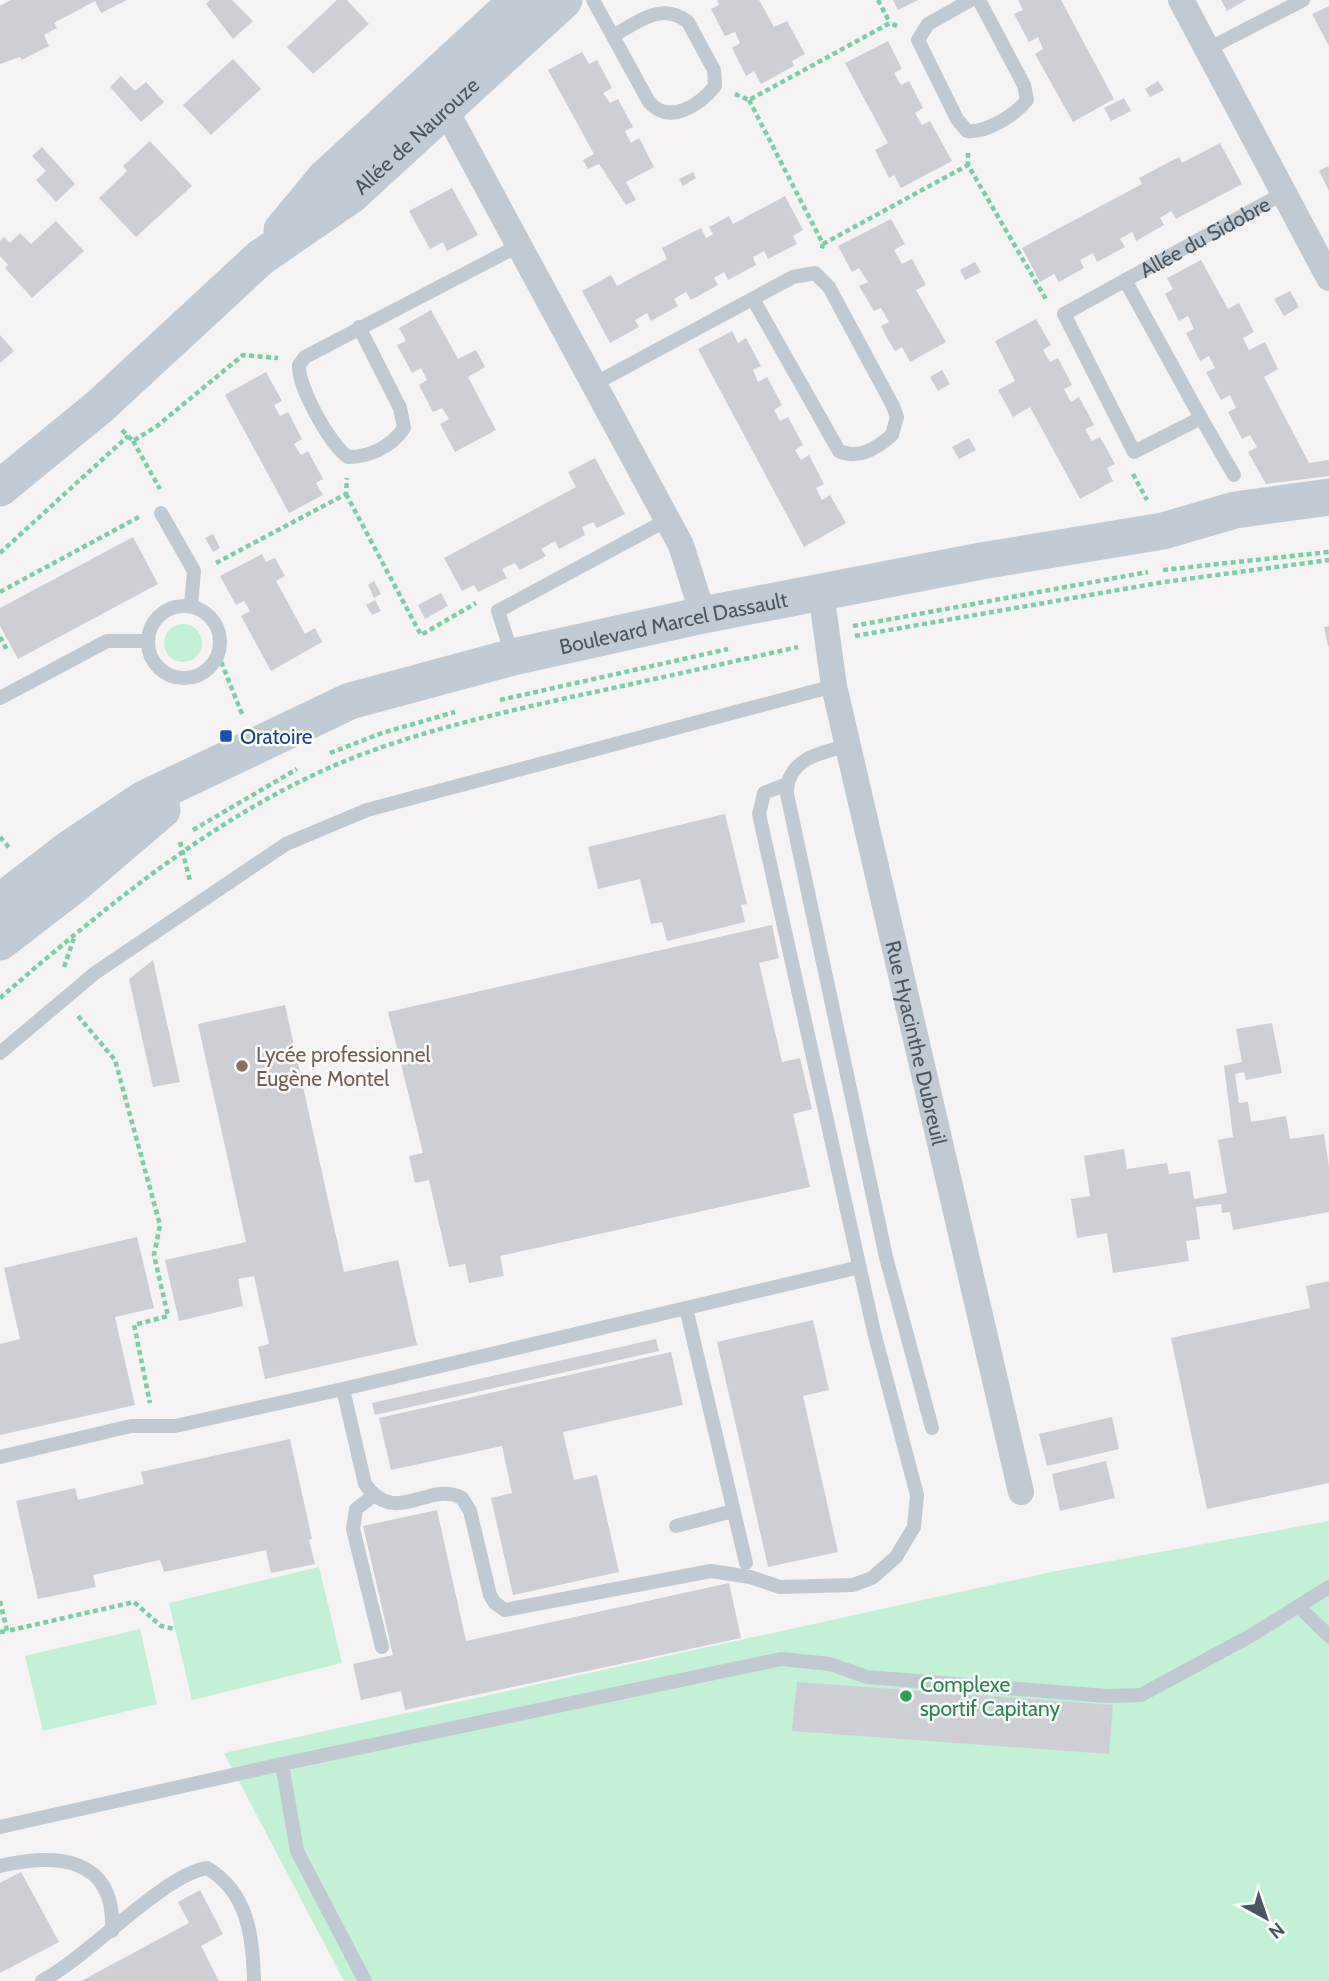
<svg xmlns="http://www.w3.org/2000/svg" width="1329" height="1981" viewBox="0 0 1329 1981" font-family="Cabin,sans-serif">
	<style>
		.green { fill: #c3f1d5 }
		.building { fill: #cdcfd5 }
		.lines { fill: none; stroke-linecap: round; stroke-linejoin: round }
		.path { stroke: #7ad0a6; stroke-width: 4.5; stroke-dasharray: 5 3.5; stroke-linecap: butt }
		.lane { stroke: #c1cad2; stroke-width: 14 }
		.street { stroke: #c1cad2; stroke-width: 26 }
		.secondary { stroke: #c1cbd6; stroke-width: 37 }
		.transit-dot { fill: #1a4fb4; stroke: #fff; stroke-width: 2.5 }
		.education-dot { fill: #8d6e63; stroke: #fff; stroke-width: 2.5 }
		.leisure-dot { fill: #2e9e5b; stroke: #fff; stroke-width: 2.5 }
		.labels { text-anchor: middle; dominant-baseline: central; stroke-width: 5; stroke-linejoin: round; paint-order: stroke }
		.street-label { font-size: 21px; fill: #4a5661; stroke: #fff }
		.transit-label { font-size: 21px; fill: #164399; stroke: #fff; text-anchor: start }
		.education-label { font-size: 21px; fill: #785e54; stroke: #fff; text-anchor: start }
		.leisure-label { font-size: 21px; fill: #27864d; stroke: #fff; text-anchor: start }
	</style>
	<rect width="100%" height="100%" fill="#f5f3f3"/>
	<!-- green -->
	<path class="green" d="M164 643a19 19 0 1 1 38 0a19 19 0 1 1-38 0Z
		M1329,1521V1981H344L224,1753L1051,1572Z
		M319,1567L342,1663L192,1700L169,1603Z
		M140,1629L157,1704L43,1731L25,1656Z"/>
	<!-- building -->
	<path class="building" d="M11,0H127L101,13L95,1L54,23L57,28L44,35L49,46L22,60L20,57L0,64V6Z
		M210,0H232L253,21L233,39L206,4Z
		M337,0H347L369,24L313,74L287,47Z
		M717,0H759L774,27L787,21L805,54L792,61L794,66L761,84L754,71L746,76L732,48L740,43L735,32L725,36L711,9L719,5Z
		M893,0H918L898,10Z
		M1018,0H1061L1114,99L1073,122L1035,54L1043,49L1038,37L1029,42L1014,14L1023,10Z
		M1221,0H1246L1227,11Z
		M1329,6V46L1312,14Z
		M888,41L902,69L894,73L901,85L909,81L923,108L915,113L922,125L930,121L952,161L901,188L894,175L889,178L875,150L888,143L845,63Z
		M582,52L589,64L597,60L612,88L603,93L610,103L618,99L633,127L625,131L631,143L639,138L654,167L626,182L636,200L626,205L599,164L588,169L583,160L594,154L548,70Z
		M233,59L261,89L211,135L183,105Z
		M121,76L135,91L146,82L164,102L141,122L110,87Z
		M1158,81L1164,90L1150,97L1145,89Z
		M1124,98L1131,111L1111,121L1104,108Z
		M150,141L192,186L136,237L99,198L127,171L123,166Z
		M1220,143L1242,184L1176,219L1171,211L1160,218L1164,225L1136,241L1132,232L1120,239L1125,247L1097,262L1093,253L1080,260L1084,268L1059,282L1054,274L1040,282L1022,248L1142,184L1139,178L1179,157L1182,163Z
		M42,147L75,184L56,202L36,180L46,171L32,156Z
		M1328,166L1329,168V191L1319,171Z
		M693,172L696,178L683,186L679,179Z
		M452,188L478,235L447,251L443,242L430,249L409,211Z
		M785,196L803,230L793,236L797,244L768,259L764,251L753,257L756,265L728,280L724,272L714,278L718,285L691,300L686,292L674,299L678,306L651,321L647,313L635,320L639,327L610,343L582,291L611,275L617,286L667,259L662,248L701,228L706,238L713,234L709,227L729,216L733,224Z
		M891,219L905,244L894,250L902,264L912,259L926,285L916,290L946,342L910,362L902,347L895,351L887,338L881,326L889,322L881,308L874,311L859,286L868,282L859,268L852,272L838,246Z
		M56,221L84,251L32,298L5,268L8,265L0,256V241L4,237L10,243L20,233L31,244Z
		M1201,260L1228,309L1239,303L1254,332L1243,338L1249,350L1265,342L1278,369L1264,377L1309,463L1329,460V476L1266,484L1248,452L1257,447L1250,435L1242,439L1228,412L1236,408L1230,395L1221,400L1206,372L1215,368L1209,356L1200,361L1186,333L1194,329L1188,316L1179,321L1165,294L1173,289L1167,278Z
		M975,262L981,272L965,280L960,270Z
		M1290,291L1299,307L1284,316L1274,299Z
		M431,310L458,359L476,350L485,367L468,377L496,430L455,452L440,424L449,419L442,408L433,412L419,385L427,380L421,368L412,373L397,345L406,341L399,328Z
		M1036,319L1051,345L1043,350L1050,362L1058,358L1072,385L1064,389L1071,402L1079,397L1094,425L1085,429L1092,441L1100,437L1115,464L1107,468L1113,481L1080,499L1030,407L1013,417L998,390L1015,381L995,341Z
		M732,331L738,343L746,338L761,366L753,370L758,382L767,377L782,405L774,410L780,421L788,417L803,445L795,450L801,460L809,455L824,484L816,488L822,500L830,495L846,523L804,547L698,349Z
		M0,335L14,351L0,363Z
		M942,370L950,384L938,391L930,377Z
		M266,372L282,401L274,405L280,416L288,412L302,439L294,444L301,455L308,451L323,479L316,483L323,495L289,513L225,395Z
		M969,438L976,450L959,459L952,447Z
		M595,458L625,514L597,528L593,522L582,527L585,535L559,549L555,541L541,549L546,556L520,570L515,563L502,569L507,578L478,592L474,585L462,591L444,558L576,487L568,472Z
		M213,534L220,548L213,552L205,538Z
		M133,537L158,584L18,659L0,626V608Z
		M262,554L266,562L275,558L285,576L276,581L305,634L315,628L322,642L271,671L241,616L250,611L244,601L236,605L220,576Z
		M374,581L381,594L374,598L368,585Z
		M441,593L448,606L425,619L418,605Z
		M375,600L381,611L372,615L366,605Z
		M1329,626V646H1328L1324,627Z
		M725,814L747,904L741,905L745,922L667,941L662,922L651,924L640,879L598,889L588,847Z
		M772,925L779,958L759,963L782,1062L800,1058L812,1109L793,1114L810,1187L500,1256L504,1276L469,1283L465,1264L449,1267L429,1180L415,1183L409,1156L423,1153L388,1012Z
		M153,960L180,1082L153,1087L129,979Z
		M285,1005L344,1272L398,1260L417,1345L265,1379L258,1347L269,1344L254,1276L238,1279L243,1306L179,1321L165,1260L246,1242L198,1024Z
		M1272,1023L1282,1073L1246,1080L1244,1072L1235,1074L1239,1103L1248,1102L1251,1122L1286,1116L1290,1139L1324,1134L1329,1167V1212L1233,1230L1230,1212L1222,1213L1221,1204L1196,1207L1200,1239L1186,1241L1189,1261L1113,1273L1107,1233L1077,1238L1071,1199L1090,1196L1084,1156L1124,1149L1127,1169L1167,1163L1169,1174L1190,1171L1194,1199L1227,1193L1218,1140L1233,1137L1224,1066L1242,1062L1236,1029Z
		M137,1237L154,1308L115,1317L135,1405L0,1435V1344L20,1339L4,1268Z
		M1329,1281V1483L1207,1509L1171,1338L1310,1308L1306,1286Z
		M813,1320L829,1390L803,1396L838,1552L768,1567L717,1342Z
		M656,1339L659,1351L375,1415L372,1403Z
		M671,1352L683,1405L563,1432L574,1480L597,1475L619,1572L513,1595L491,1498L512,1493L502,1446L391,1470L379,1418Z
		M1112,1417L1119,1449L1047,1466L1039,1434Z
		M290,1439L312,1539L309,1540L315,1564L271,1573L266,1550L164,1572L160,1560L93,1575L96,1587L38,1599L16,1501L75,1488L78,1500L144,1484L141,1472Z
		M1106,1461L1115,1498L1060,1511L1052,1474Z
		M437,1510L466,1641L729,1583L741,1638L405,1710L401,1691L361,1700L353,1664L393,1655L363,1526Z
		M797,1682L1113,1705L1109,1754L792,1731Z
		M21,1872L59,1942L0,1973V1883Z
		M200,1890L223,1934L201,1946L219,1981H81L189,1923L178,1902Z"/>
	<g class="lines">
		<!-- path -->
		<path class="path" d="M878,0L890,23
			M735,94L749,100L890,23L900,27
			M749,100L823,244L821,252
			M968,153V165L1047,301
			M823,244L968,165
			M122,430L133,441L157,426L243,355L278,358
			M133,441L160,489
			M1133,474L1147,500
			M346,494L421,635L476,603
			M0,553L128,436
			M216,563L346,494L347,478
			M1163,570L1329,552
			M0,592L139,517
			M853,626L1148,572
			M855,636L1164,582L1329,560
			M0,637L8,652
			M218,654L242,714
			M500,700L728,649
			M330,753L382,733L455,712
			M193,830L297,769
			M0,837L11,850
			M180,842L190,881
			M64,967L75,935
			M0,998C102,910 208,821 333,766C408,734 491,715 571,697C647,681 722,664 798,647
			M78,1016L115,1060L160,1225L154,1255L168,1316L134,1325L150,1403
			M0,1601L7,1631L134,1602L161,1626L175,1629
			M0,1632L7,1631"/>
		<!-- lane -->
		<g class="lane">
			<path d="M593,0L649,102C669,125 699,106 715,86L714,70L688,22C663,1 637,22 613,36"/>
			<path d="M971,0L928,24L918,40L957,119L967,131C987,133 1015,115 1027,100L1024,85L979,0"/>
			<path d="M1208,49L1303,0"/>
			<path id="s1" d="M1125,280L1201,418L1134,452L1064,314L1284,193"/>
			<path d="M359,327L400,408L404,428C391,447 370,457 348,457C330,445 298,387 299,365L305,357L520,245"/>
			<path d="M594,384L793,277L815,273L829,287L893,406L897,417L892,435C877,448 859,460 839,451L753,299"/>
			<path d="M1201,418L1234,475"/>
			<path d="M161,513L194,571L191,606"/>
			<circle cx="184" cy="642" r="36"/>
			<path d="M513,657L498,611L667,520"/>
			<path d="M0,698L107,641H147"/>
			<path d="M848,746C820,752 786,760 787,794L886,1257L932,1428"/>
			<path d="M787,784L764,793L759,814L874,1332L917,1495L914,1527L896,1557L872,1578L853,1585L780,1587L750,1577L711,1571L505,1610L495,1603L490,1595L470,1511L462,1498C428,1480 396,1528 365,1484L343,1389L860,1267"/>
			<path d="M0,1053L95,973L286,844L367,810L834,686"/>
			<path d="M686,1308L746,1563"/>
			<path d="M0,1457L131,1426H175L343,1389"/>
			<path d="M373,1496L356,1509L353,1529L382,1647"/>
			<path d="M676,1526L733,1511"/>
			<path d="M1299,1607L1329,1636"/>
			<path d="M282,1764L297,1851L365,1981"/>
			<path d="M0,1827L282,1764L781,1659L830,1664L867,1677L1107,1696L1141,1695L1252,1635L1329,1587"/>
			<path d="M0,1866C56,1853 116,1856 112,1931"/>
			<path d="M42,1981C89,1956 163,1875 207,1868C248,1892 253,1937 254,1981"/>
		</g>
		<!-- street -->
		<g class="street">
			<path d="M1181,0L1329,278"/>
			<path d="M437,94L681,545L703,615"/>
			<path id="s2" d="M821,593L834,686L1021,1492"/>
		</g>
		<!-- secondary -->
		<g class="secondary">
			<path d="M282,230L325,178L518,0"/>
			<path id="s3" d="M0,488L99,407L260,258L351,195L564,0"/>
			<path id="s4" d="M0,902L69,849L144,799L350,701L513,657L703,615L981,561L1163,531L1235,510L1329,497"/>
			<path d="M0,942L74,885L162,810"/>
		</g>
	</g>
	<!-- markers -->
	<rect class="transit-dot" x="219" y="729" width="14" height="14" rx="3.5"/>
	<circle class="education-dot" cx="242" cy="1066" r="7"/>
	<circle class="leisure-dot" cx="906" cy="1696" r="7"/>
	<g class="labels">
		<!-- street labels -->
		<g class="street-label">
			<text stroke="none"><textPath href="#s3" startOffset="546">Allée de Naurouze</textPath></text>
			<text stroke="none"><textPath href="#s1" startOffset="548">Allée du Sidobre</textPath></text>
			<text stroke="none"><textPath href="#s4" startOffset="738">Boulevard Marcel Dassault</textPath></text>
			<text stroke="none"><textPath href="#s2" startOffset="460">Rue Hyacinthe Dubreuil</textPath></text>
		</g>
		<!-- transit labels -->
		<g class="transit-label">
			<text x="240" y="736">Oratoire</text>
		</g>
		<!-- education labels -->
		<g class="education-label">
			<text x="256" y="1054">Lycée professionnel<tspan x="256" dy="24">Eugène Montel</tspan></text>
		</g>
		<!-- leisure labels -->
		<g class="leisure-label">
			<text x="920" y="1684">Complexe<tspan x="920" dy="24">sportif Capitany</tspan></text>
		</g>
	</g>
	<!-- north arrow -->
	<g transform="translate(1266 1918) rotate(140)" stroke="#ffffff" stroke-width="5" paint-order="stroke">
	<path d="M0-5L12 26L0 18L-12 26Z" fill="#4a5661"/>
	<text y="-10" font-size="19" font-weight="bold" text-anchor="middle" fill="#4a5661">N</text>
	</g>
</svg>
